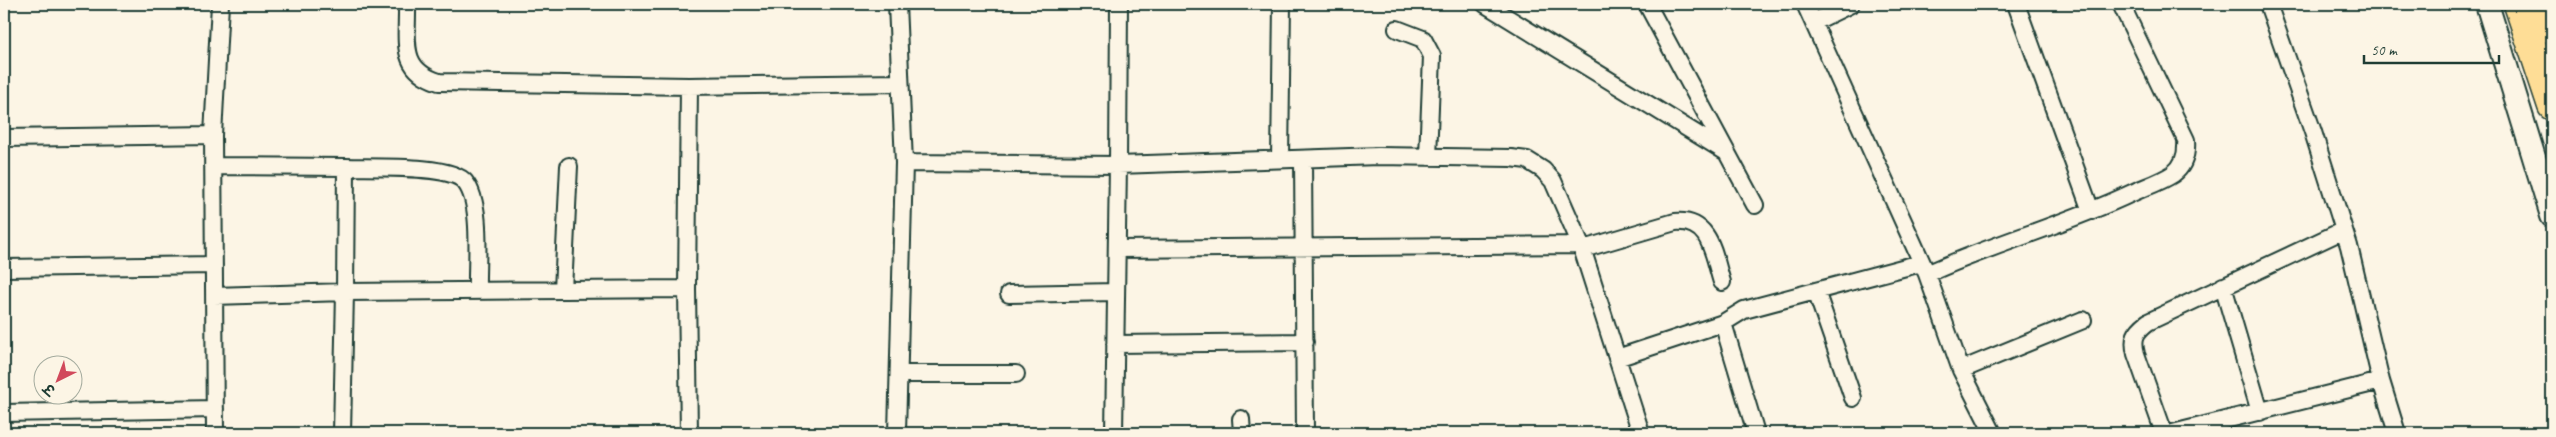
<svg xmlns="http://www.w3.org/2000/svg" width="2556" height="437" viewBox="0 0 2556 437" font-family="Caveat,'Playpen Sans Deva',sans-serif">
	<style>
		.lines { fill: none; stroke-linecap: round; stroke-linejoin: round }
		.minor-casing { stroke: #1f3d34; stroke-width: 20 }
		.secondary-casing { stroke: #1f3d34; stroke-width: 26 }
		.trunk-casing { stroke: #1f3d34; stroke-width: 31 }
		.minor { stroke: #fcf5e5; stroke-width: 16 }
		.secondary { stroke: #fcf5e5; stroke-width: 22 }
		.trunk { stroke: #fedd96; stroke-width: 28 }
	</style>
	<rect width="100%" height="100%" fill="#fcf5e5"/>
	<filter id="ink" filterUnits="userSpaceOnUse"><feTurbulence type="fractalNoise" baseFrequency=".02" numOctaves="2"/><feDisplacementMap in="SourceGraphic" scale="10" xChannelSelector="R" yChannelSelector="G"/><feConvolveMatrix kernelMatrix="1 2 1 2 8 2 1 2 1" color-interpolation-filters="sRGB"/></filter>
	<g filter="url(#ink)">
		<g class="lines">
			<defs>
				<path id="minor" d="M407,4C408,40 398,69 439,82L689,86L899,83
					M1485,4L1726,152
					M1647,4L1755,205
					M1805,4L1927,274L1961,370L1993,433
					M2016,4L2091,211
					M2268,4L2313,132L2349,246L2381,381
					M1814,22L1851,4
					M1397,29L1423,39L1432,56L1428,157
					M4,138L213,135
					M1280,159L1282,4
					M1303,159L1305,433
					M904,163L1118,165L1119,4
					M213,166L346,167L345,292L214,296
					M346,167C371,168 451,164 465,182C483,204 476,263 477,291
					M1117,249L1581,245
					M1583,249L1675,222C1711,219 1713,254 1722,282
					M4,268L214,265
					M1927,274C1994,243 2065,225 2132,193C2145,187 2161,182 2173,174C2184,166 2187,153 2186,140L2121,4
					M2223,286L2260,412
					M563,290L569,166
					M1816,291L1853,398
					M1009,294L1116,292
					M1115,344L1305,342
					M1617,358L1723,323
					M1961,370L2083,320
					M899,374H1016
					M4,413L215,409
					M1241,419L1242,433
					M215,433L213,135L220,4
					M342,433L345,292L687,289
					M689,433L687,289L689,86
					M897,433L904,163L897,4
					M1114,433L1118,165L1378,156L1511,158L1527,160L1543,170L1553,181L1581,245L1641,433
					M1756,433L1723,323L1744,310L1921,263
					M2164,433L2136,354C2132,338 2135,332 2148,322L2344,230
					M2173,433L2381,381L2397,433"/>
				<path id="secondary" d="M2487,4L2552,216"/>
				<path id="trunk" d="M2518,4L2552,106
					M2544,4L2552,29"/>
			</defs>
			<!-- minor casing -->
			<use href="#minor" class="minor-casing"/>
			<!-- secondary casing -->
			<use href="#secondary" class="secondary-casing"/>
			<!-- trunk casing -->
			<use href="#trunk" class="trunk-casing"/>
			<!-- minor -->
			<use href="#minor" class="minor"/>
			<!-- secondary -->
			<use href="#secondary" class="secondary"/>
			<!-- trunk -->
			<use href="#trunk" class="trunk"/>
		</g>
	</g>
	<!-- margin -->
	<rect width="2556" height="437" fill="none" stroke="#fcf5e5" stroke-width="20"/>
	<rect x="10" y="10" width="2536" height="417" fill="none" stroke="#1f3d34" stroke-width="2" filter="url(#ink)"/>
	<!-- north arrow -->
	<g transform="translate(58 380) rotate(222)"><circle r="24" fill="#fcf5e5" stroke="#a4ab9e"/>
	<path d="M0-4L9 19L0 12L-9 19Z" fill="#d1495b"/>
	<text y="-8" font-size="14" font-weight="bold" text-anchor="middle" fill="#1f3d34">उ</text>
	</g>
	<!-- scale -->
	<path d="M2364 55v8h135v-8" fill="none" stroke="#1f3d34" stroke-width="2.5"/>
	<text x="2371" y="55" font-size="15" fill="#1f3d34" stroke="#fcf5e5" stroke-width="4" paint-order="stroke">50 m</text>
</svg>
